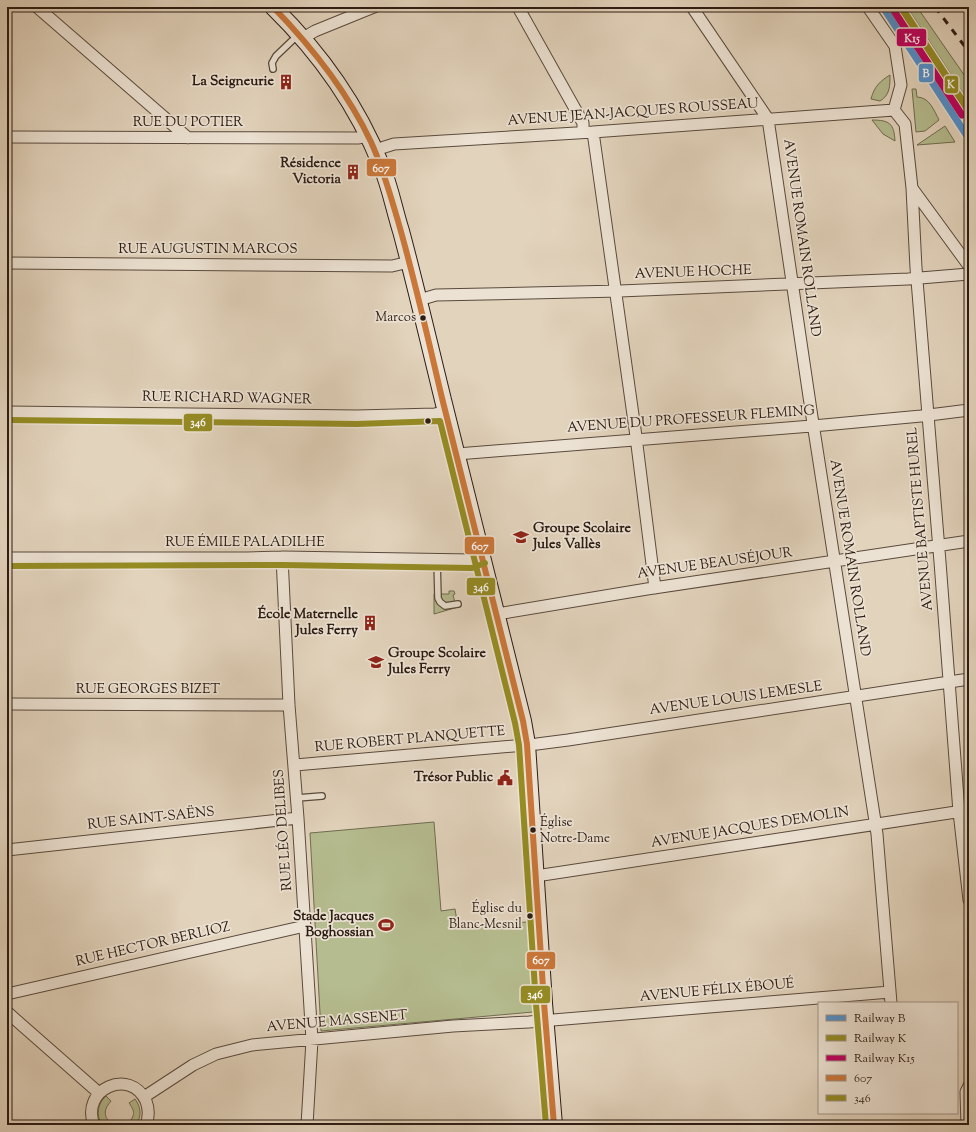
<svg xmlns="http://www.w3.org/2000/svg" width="976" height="1132" viewBox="0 0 976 1132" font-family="'Sorts Mill Goudy',serif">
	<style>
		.green { fill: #b5bc8f; stroke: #706c51 }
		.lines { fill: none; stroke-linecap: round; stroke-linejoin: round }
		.lane-casing { stroke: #5a4a3d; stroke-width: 8 }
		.street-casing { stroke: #5a4a3d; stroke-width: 13 }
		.secondary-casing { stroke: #2c1c13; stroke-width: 18 }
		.lane { stroke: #ece2d3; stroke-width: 5.5 }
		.street { stroke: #ece2d3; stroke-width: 11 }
		.secondary { stroke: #ece2d3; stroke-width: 16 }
		.rail { stroke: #2c1c13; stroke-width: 3; stroke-dasharray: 7 7; stroke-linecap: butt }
		.bus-1-casing { stroke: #ece2d3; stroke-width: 9 }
		.bus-2-casing { stroke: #ece2d3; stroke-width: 9 }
		.bus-1 { stroke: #ca7739; stroke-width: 6 }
		.bus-2 { stroke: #958c23; stroke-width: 6 }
		.rail-1-casing { stroke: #ece2d3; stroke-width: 10 }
		.rail-2-casing { stroke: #ece2d3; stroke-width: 10 }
		.rail-3-casing { stroke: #ece2d3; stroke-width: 10 }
		.rail-1 { stroke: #5291ce; stroke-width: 7 }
		.rail-2 { stroke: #948c23; stroke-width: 7 }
		.rail-3 { stroke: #bf005f; stroke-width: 7 }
		.bus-dot { fill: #2c1c13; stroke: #ece2d3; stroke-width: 1.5 }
		.labels { text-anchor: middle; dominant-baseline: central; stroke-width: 3.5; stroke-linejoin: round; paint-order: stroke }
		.bus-label { font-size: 13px; fill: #2c1c13; stroke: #ece2d3; text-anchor: end }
		.poi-label { font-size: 14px; font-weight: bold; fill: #2c1c13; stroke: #ece2d3; text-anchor: end }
		.street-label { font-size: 14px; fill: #2c1c13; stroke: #ece2d3 }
		.line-badge { stroke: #ece2d3; stroke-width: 1.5 }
		.badge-label { font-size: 11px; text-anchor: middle; font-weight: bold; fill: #fff }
	</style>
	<rect width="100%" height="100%" fill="#e2d3bc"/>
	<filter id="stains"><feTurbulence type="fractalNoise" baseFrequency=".005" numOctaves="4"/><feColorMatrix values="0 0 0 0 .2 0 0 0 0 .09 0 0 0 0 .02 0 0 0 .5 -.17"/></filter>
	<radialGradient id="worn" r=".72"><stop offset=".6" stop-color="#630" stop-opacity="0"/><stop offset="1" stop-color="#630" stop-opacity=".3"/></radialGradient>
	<!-- green -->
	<path class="green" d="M907,7H917L969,82V102Z
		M890,75C890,86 890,95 880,101L871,99C874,87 880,81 890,75Z
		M912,89H916L917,97C929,97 934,110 939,120L925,131L916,132Z
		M872,120C890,120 894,124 895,141L883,134Z
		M945,126L955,142L917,145Z
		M449,591H454L455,594L453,595L455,603H457L458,607L434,614V594H449Z
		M434,822L441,911L455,909L458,927L527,922L533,1012L321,1031L310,833Z
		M106,1096L111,1101C104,1109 103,1115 110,1123L109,1125H102C96,1115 97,1104 106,1096Z
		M135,1099C141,1107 142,1116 136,1125H128C133,1116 137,1114 129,1103Z"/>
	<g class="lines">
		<defs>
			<path id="lane" d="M273,69L272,63L276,56L298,35
				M437,559L438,598L440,602L445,606L458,604
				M297,798L322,796"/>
			<path id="street" d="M37,7L188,138
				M518,7L583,123V132
				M692,7L768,119L812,417L877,834L891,1003
				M868,7L895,46L901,85L894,110
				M303,38L315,31L374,7
				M894,110L905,124L912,188L916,268L940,562L959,812L969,900
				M593,132L635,429L655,588
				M7,137L359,138L368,136
				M375,150L394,144L593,132L894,110
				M912,188L969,266
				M7,263L392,266L409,262
				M419,300L436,295L620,291L908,279L969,274
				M7,412L357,416L435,414L446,412
				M457,454L824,425L921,416L969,410
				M282,557L289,705L298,818L312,1040L307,1125
				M7,558H247L282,557L472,560L482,556
				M497,614L647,589L969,541
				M7,704L289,705
				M295,765L537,744L568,740L969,679
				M7,850L298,818
				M536,876L969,810
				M7,994L305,926
				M7,1012L99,1093
				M144,1097L193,1065L216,1054L252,1045L453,1026L529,1022L890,992
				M94,1125C80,1089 130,1067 146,1101C149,1109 149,1117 146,1125
				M967,1125L966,1092L969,1086"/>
			<path id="secondary" d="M273,7C319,52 357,105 381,165C390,186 394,209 401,231C416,287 429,343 443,400C470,507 497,614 523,721L527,744L544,1003L554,1125"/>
		</defs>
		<!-- lane casing -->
		<use href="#lane" class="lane-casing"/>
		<!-- street casing -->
		<use href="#street" class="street-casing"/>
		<!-- secondary casing -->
		<use href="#secondary" class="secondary-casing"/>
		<!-- lane -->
		<use href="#lane" class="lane"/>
		<!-- street -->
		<use href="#street" class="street"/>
		<!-- secondary -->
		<use href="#secondary" class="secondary"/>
		<!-- rail -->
		<path class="rail" d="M935,7L969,52"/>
		<defs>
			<path id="bus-1" d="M273,7C312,47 347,91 371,142C383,168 390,194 398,221C415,280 428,339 442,398C466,492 490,586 513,681L523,721L527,744L544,1003L554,1125"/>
			<path id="bus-2" d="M7,420L357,424L440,421L515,723L519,745L536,1004L546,1125
				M7,566L282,565L472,568L485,563"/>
		</defs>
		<!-- bus-1 casing -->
		<use href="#bus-1" class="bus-1-casing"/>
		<!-- bus-2 casing -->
		<use href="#bus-2" class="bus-2-casing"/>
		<!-- bus-1 -->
		<use href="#bus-1" class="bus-1"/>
		<!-- bus-2 -->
		<use href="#bus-2" class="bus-2"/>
		<defs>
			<path id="rail-1" d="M883,7L969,139"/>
			<path id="rail-2" d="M901,7L969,111"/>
			<path id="rail-3" d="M894,11L962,115"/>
		</defs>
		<!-- rail-1 casing -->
		<use href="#rail-1" class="rail-1-casing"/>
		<!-- rail-2 casing -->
		<use href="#rail-2" class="rail-2-casing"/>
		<!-- rail-3 casing -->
		<use href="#rail-3" class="rail-3-casing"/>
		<!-- rail-1 -->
		<use href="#rail-1" class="rail-1"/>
		<!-- rail-2 -->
		<use href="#rail-2" class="rail-2"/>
		<!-- rail-3 -->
		<use href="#rail-3" class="rail-3"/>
	</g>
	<!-- icons -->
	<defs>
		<symbol id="building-bare" viewBox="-9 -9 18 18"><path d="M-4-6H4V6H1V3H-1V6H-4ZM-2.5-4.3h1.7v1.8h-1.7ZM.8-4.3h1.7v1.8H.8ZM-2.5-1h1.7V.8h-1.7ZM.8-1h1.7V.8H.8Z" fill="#8f2418" stroke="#ece2d3" stroke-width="2.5" paint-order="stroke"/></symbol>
		<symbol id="school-bare" viewBox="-9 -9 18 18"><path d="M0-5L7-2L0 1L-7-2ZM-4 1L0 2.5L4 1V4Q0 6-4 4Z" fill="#8f2418" stroke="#ece2d3" stroke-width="2.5" paint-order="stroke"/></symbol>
		<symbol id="civic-bare" viewBox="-9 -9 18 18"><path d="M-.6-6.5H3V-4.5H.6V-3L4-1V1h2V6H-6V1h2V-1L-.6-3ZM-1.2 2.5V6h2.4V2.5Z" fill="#8f2418" stroke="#ece2d3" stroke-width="2.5" paint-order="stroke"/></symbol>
		<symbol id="stadium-bare" viewBox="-9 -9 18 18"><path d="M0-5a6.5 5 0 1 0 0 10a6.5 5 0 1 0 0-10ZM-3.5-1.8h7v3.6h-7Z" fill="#8f2418" stroke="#ece2d3" stroke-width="2.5" paint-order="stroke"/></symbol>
	</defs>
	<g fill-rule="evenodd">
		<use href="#building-bare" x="275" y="71" width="22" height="22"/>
		<use href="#building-bare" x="342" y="161" width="22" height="22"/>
		<use href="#school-bare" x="510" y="526" width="22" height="22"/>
		<use href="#building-bare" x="359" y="612" width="22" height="22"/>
		<use href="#school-bare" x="365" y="651" width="22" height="22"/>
		<use href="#civic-bare" x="494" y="767" width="22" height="22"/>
		<use href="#stadium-bare" x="375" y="914" width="22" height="22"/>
	</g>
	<!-- markers -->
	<g class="bus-dot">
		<circle cx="423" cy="318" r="3.5"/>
		<circle cx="428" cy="421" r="3.5"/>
		<circle cx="533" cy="830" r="3.5"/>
		<circle cx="530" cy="916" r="3.5"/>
	</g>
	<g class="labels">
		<!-- bus labels -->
		<g class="bus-label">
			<text x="416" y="318">Marcos</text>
			<text x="540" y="823" text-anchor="start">Église<tspan x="540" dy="16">Notre-Dame</tspan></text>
			<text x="522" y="909">Église du<tspan x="522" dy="16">Blanc-Mesnil</tspan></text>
		</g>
		<!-- poi labels -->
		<g class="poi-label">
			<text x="274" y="82">La Seigneurie</text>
			<text x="341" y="164">Résidence<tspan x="341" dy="16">Victoria</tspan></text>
			<text x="533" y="529" text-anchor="start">Groupe Scolaire<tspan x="533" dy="16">Jules Vallès</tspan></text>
			<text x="358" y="615">École Maternelle<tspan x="358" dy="16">Jules Ferry</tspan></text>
			<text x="388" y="654" text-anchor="start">Groupe Scolaire<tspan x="388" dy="16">Jules Ferry</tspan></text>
			<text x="493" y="778">Trésor Public</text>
			<text x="374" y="917">Stade Jacques<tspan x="374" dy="16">Boghossian</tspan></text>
		</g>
		<!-- street labels -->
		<g class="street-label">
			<text transform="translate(633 113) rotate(-4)">AVENUE JEAN-JACQUES ROUSSEAU</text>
			<text x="188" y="123">RUE DU POTIER</text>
			<text transform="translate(801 238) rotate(82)">AVENUE ROMAIN ROLLAND</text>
			<text x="208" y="250">RUE AUGUSTIN MARCOS</text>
			<text transform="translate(693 273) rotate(-2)">AVENUE HOCHE</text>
			<text transform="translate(227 399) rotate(1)">RUE RICHARD WAGNER</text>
			<text transform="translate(691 420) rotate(-4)">AVENUE DU PROFESSEUR FLEMING</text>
			<text transform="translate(921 519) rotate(-95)">AVENUE BAPTISTE HUREL</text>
			<text x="245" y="543">RUE ÉMILE PALADILHE</text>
			<text transform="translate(849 558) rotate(81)">AVENUE ROMAIN ROLLAND</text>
			<text transform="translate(715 564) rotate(-8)">AVENUE BEAUSÉJOUR</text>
			<text x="148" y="690">RUE GEORGES BIZET</text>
			<text transform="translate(736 699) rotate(-8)">AVENUE LOUIS LEMESLE</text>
			<text transform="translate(410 740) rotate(-5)">RUE ROBERT PLANQUETTE</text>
			<text transform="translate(151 819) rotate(-6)">RUE SAINT-SAËNS</text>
			<text transform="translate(750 828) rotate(-9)">AVENUE JACQUES DEMOLIN</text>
			<text transform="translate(284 830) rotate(-94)">RUE LÉO DELIBES</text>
			<text transform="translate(153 945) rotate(-13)">RUE HECTOR BERLIOZ</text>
			<text transform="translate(717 991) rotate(-5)">AVENUE FÉLIX ÉBOUÉ</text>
			<text transform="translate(337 1022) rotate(-5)">AVENUE MASSENET</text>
		</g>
	</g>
	<g class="line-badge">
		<rect x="896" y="28" width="31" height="19" rx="4" fill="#bf005f"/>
		<rect x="918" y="63" width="16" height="20" rx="4" fill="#5291ce"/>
		<rect x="944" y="75" width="15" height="19" rx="4" fill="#948c23"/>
		<rect x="366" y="158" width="31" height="19" rx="4" fill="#ca7739"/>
		<rect x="183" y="413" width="30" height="19" rx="4" fill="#958c23"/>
		<rect x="464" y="536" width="31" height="19" rx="4" fill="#ca7739"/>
		<rect x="466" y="577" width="30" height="19" rx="4" fill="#958c23"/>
		<rect x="526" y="951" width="30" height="19" rx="4" fill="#ca7739"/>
		<rect x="520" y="985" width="31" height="19" rx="4" fill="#958c23"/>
	</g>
	<g class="badge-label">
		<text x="912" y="42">K15</text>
		<text x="926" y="77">B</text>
		<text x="951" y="88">K</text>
		<text x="381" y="172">607</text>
		<text x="198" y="426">346</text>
		<text x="480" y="550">607</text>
		<text x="481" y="591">346</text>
		<text x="541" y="964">607</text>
		<text x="535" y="998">346</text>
	</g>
	<!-- margin -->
	<rect width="976" height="1132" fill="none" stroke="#e2d3bc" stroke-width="24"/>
	<rect x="8" y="8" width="960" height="1116" fill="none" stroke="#2c1c13" stroke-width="2"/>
	<rect x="12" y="12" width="952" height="1108" fill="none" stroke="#2c1c13"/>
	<!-- legend -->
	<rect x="818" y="1002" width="140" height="112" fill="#ece2d3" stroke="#9f9386"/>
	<rect x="826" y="1015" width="20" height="6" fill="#5291ce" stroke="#9f9386"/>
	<text x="854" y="1022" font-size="12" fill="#2c1c13">Railway B</text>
	<rect x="826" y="1035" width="20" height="6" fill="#948c23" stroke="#9f9386"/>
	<text x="854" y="1042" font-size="12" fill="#2c1c13">Railway K</text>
	<rect x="826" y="1055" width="20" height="6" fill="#bf005f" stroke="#9f9386"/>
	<text x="854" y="1062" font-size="12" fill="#2c1c13">Railway K15</text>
	<rect x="826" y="1075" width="20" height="6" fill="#ca7739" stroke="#9f9386"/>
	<text x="854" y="1082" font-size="12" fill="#2c1c13">607</text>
	<rect x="826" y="1095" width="20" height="6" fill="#958c23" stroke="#9f9386"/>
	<text x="854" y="1102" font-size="12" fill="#2c1c13">346</text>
	<rect width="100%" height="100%" filter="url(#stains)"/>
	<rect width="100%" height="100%" fill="url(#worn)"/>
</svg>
